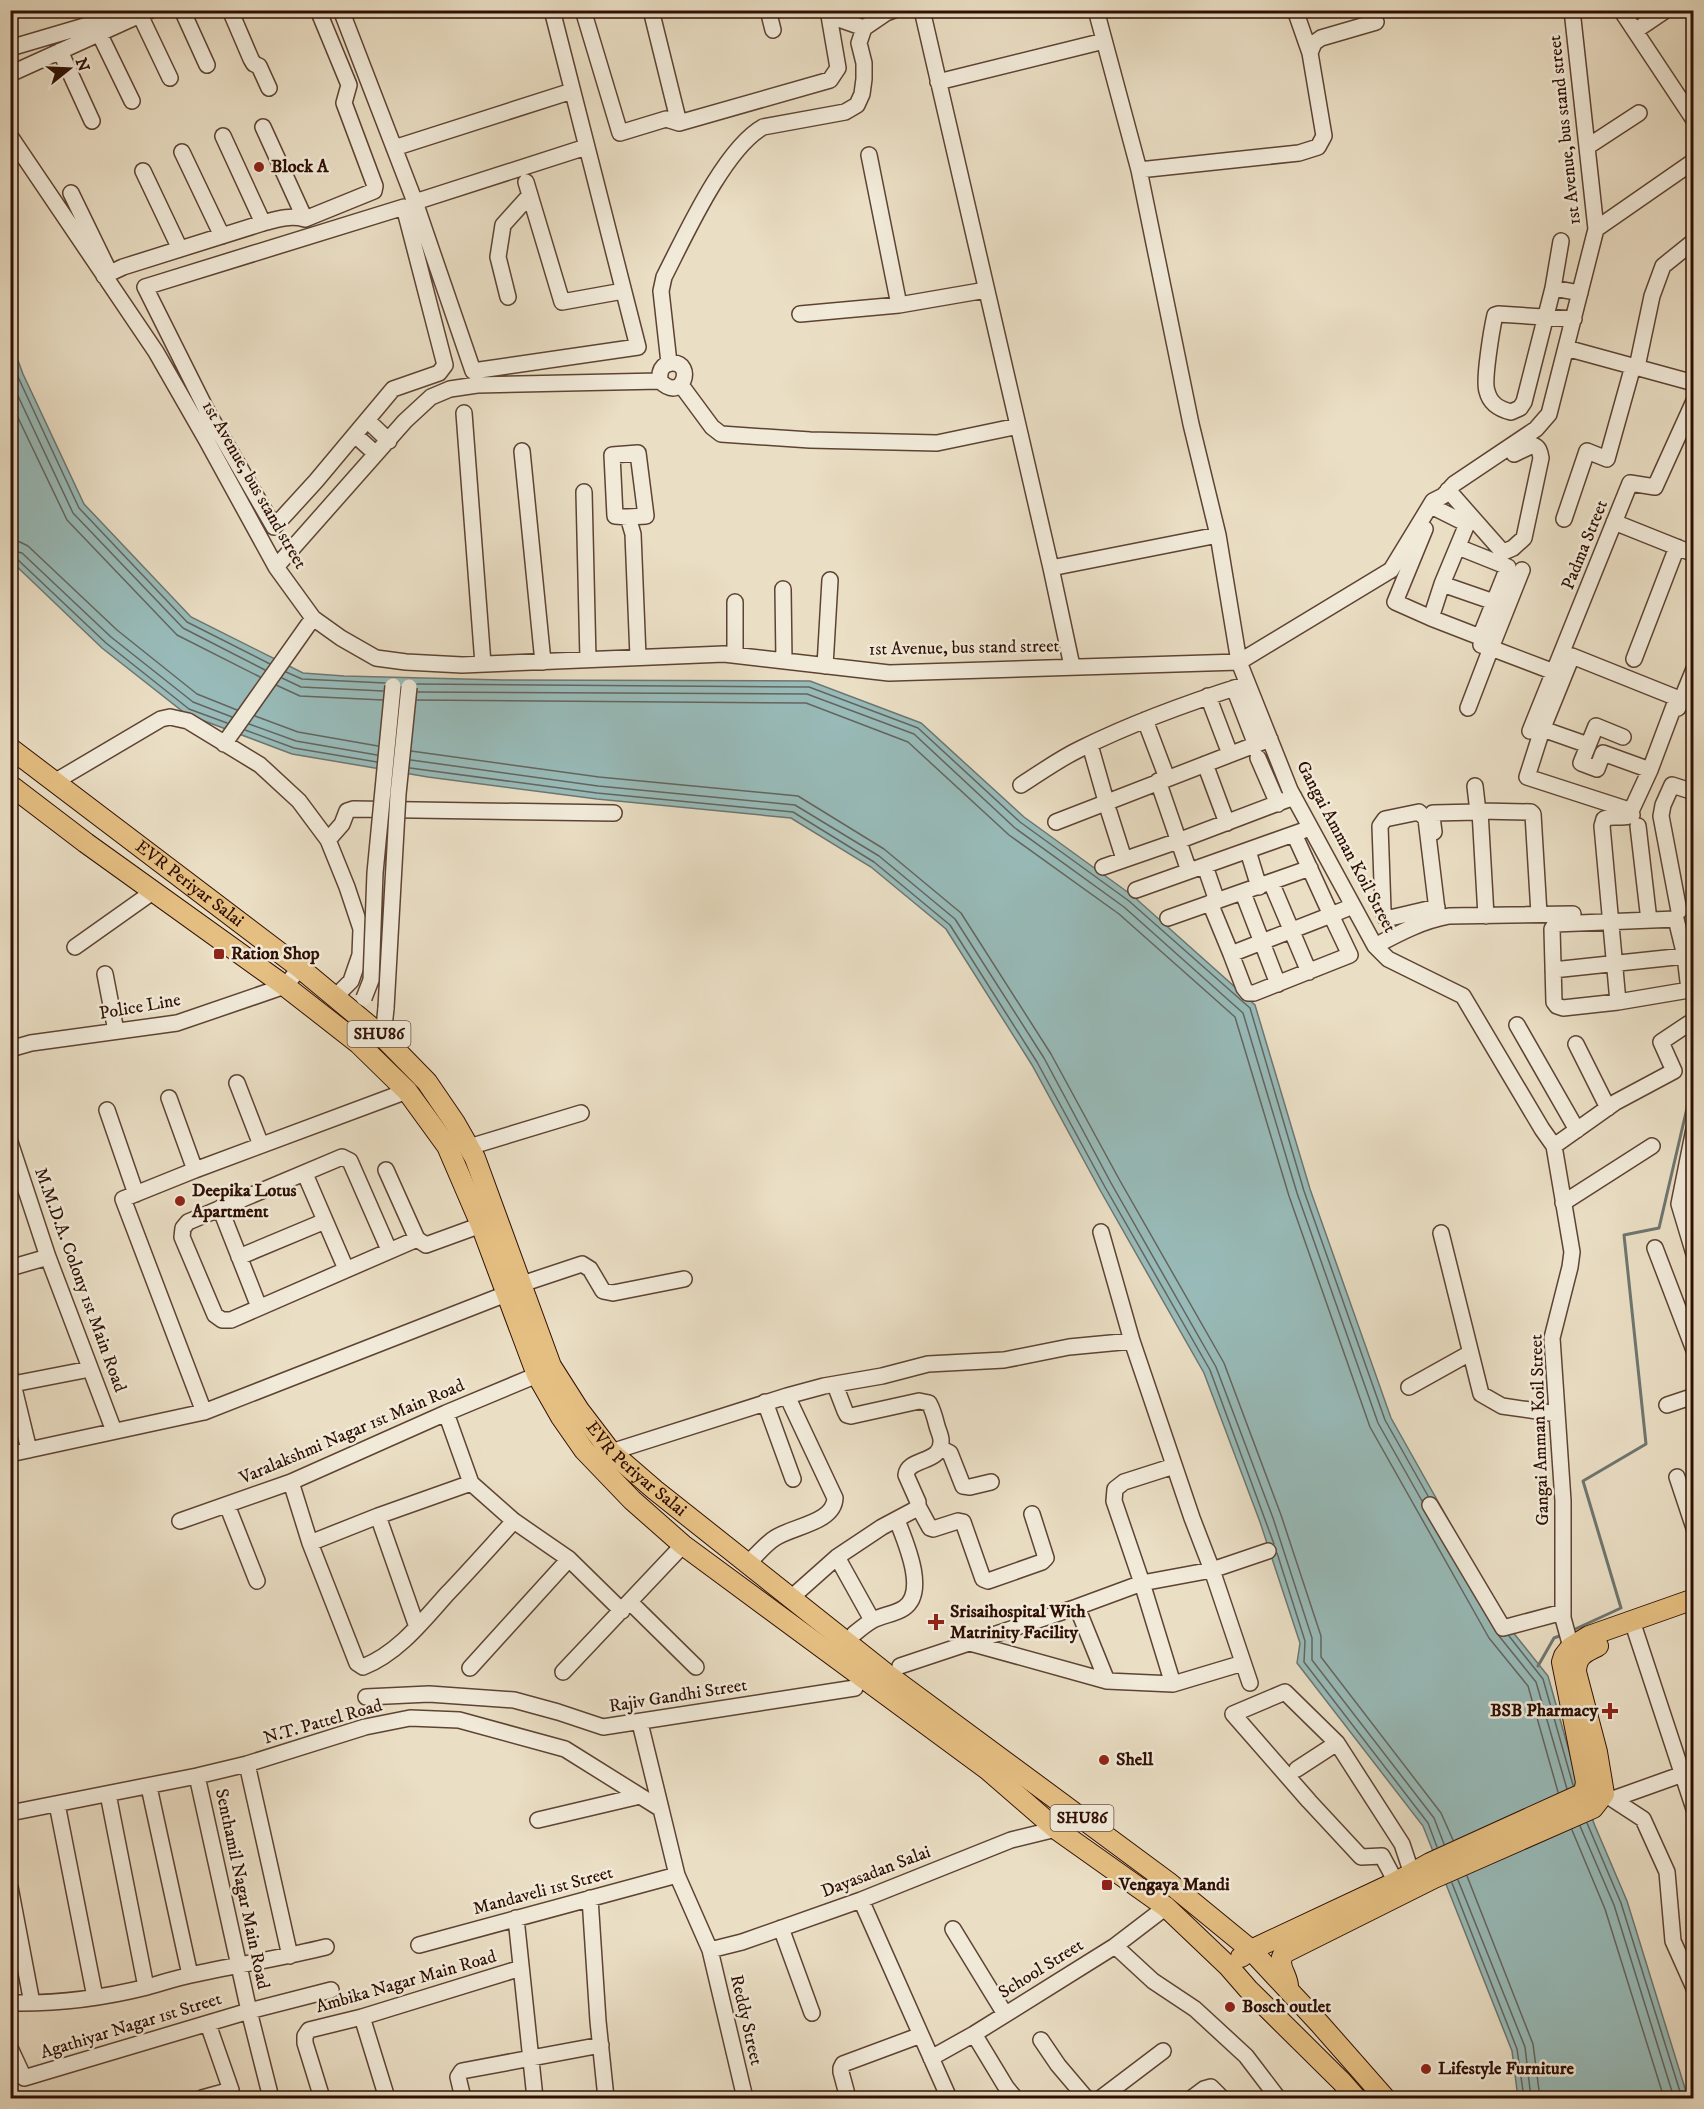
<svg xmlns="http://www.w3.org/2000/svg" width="1704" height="2109" viewBox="0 0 1704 2109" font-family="'IM FELL DW Pica',serif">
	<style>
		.water { fill: #98bbb9; stroke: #6e7670; stroke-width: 1.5 }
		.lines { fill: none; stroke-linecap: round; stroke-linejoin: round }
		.shore { stroke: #64655e; stroke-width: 1.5 }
		.stream { stroke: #6e7670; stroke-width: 3 }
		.minor-casing { stroke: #5e4333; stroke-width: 18 }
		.major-casing { stroke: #2f0f03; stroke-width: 22 }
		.minor { stroke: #f1ead9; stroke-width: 15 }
		.major { stroke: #e5bf82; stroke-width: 20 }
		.minor-bridge-casing { stroke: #5e4333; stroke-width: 18; stroke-linecap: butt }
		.minor-bridge { stroke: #f1ead9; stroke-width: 15 }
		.poi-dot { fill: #8f2418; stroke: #f1ead9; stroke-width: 2 }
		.labels { text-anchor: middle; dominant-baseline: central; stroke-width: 5; stroke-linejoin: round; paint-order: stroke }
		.shield { fill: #f1ead9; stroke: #695143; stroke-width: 1.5 }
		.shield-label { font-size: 16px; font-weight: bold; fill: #2f0f03 }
		.street-label { font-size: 18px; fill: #2f0f03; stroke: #f1ead9 }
		.poi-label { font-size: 18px; font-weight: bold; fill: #2f0f03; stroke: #f1ead9; text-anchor: start }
	</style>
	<rect width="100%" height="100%" fill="#eadec4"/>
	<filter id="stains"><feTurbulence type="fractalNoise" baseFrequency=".00333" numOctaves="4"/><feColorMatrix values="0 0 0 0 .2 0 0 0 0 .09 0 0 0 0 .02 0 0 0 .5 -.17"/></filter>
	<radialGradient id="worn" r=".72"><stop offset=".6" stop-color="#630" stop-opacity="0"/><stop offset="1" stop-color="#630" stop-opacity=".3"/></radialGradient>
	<!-- water -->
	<path class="water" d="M10,339L23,374L84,504L191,617L303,673L344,676L503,680L810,681L921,723L1024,817L1133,896L1255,1005L1310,1189L1391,1418L1508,1626L1548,1676L1576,1776L1595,1826L1627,1901L1688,2098H1518L1512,2051L1423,1826L1297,1663L1300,1643L1260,1522L1204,1373L1100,1190L1032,1065L946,929L871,867L791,818L597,799L428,777L292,754L186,714L102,648L11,561Z"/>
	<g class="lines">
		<!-- shore -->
		<path class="shore" d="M10,357L18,377L79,508L187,622L270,664
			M10,379L73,513L183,628L265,670
			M10,401L67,520L177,635L260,677
			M10,540L20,542L28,546L117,630L197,694L237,710
			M10,550L22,553L111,637L193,702L232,717
			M10,557L17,559L106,643L189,709L227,723
			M286,672L302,679L385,683
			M282,678L301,687L383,691
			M417,684L809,687L918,728L1020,822L1129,901L1250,1008L1304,1191L1385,1420L1428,1496
			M276,685L300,696L383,700
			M418,692L807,694L914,734L1015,828L1124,907L1243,1013L1297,1193L1378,1423L1422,1501
			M417,700L806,703L908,742L1009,835L1119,914L1235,1017L1289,1196L1370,1427L1489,1638L1528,1686L1558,1792
			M255,716L298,732L378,746
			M249,724L296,741L377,755
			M245,730L294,748L377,762
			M411,751L599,777L798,796L884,849L961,913L1051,1054L1119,1179L1224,1363L1281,1515L1321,1636V1657L1441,1813L1453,1840
			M411,760L598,786L795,805L879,856L955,919L1044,1058L1111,1183L1216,1367L1273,1518L1312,1638V1660L1434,1818L1444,1844
			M410,768L597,793L793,812L874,862L950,925L1037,1062L1105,1187L1210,1370L1274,1544
			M1277,1553L1305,1641L1304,1662L1428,1823L1437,1847
			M1499,1636L1536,1682L1567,1789
			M1509,1636L1543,1679L1573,1785
			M1587,1823L1621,1903L1682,2098
			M1580,1826L1614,1905L1674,2098
			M1572,1830L1605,1909L1664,2098
			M1467,1876L1533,2044L1540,2098
			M1458,1880L1525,2047L1531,2098
			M1452,1883L1517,2049L1524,2098"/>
		<!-- stream -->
		<path class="stream" d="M1571,1631L1621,1608L1583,1481L1646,1444L1624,1235L1659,1228L1694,1078
			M1538,1666L1554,1638L1562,1635"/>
		<defs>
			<path id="minor" d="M182,10L207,65
				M230,10L251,59L254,64L259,66L269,88
				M341,10L415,202L473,371L638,347L552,10
				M583,10L620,133L666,119L679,123L830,80L838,68L828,10
				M651,10L679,123
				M768,10L773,30
				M922,10L1051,568L1072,666
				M1096,10L1139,170L1191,424L1218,535L1239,662L1290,790L1375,946L1388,959L1463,996L1542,1129L1554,1146L1572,1252L1570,1267L1552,1338L1563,1501V1618L1571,1647L1577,1654
				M1295,10L1310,53
				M1621,10L1694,120
				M140,15L170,78
				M830,16L864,28
				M1635,31L1666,10
				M99,33L132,101
				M10,48L105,20L115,15L117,10
				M60,51L92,121
				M10,74L151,10
				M938,82L1104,41
				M263,127L305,219
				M10,136L156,352L207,441L276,567L313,618L341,638L376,658L406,662L462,665L724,654L889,673L1239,662L1391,570L1433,501L1443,496L1454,484L1536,429L1549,414L1596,229L1572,10
				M223,136L263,223
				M1587,147L1639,113
				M394,148L572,91
				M182,152L222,236
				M869,155L899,305
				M1139,170L1299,153L1318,147L1324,136L1310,53L1314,43L1321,38L1376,22
				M143,171L180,249
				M526,182L562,302L623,291
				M71,193L106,265
				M415,202L586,147
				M404,207L445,365L439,373L393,389L316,481L274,527L207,411L145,287Z
				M1596,229L1694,161
				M104,276L123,267L263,223C278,219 290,215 305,219L374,191L375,186L344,103L349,85L318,10
				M1553,288L1561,241
				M508,297L498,257L503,225L530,195
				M800,314L899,305L986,290
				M1574,319L1498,314L1495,315C1492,328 1483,381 1487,391C1490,404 1499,409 1511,412L1520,408L1524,402L1553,288L1580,293
				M1566,348L1694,383
				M669,363L661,291L664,277C685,236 724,149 763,127L845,112L857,105L862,94L864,79V63L859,43L864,28L886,13L894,10
				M1637,367L1652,296L1663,266L1694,241
				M681,385L712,427L721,434L810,440L937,443L1018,426
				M464,413L483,664
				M367,420L389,441
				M355,435L376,454
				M522,451L543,662
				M1448,490L1500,549L1506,551L1513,548L1524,538L1541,458C1540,452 1539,447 1533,445L1514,454
				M584,492L588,660
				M628,517L646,516L638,453L612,455L615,516L628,517L633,534L638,657
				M1564,519L1587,451L1607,459L1633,366
				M1614,522L1694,554
				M1425,529L1395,602L1431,618L1442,584L1467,524L1431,506
				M276,567L405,421L431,397L450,389L477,385L660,381C683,404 695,362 672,363C661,364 659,372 660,381
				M1051,568L1218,535
				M1522,570L1491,648L1554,672
				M1442,584L1494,602
				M783,589L784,661
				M1431,618L1480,637L1508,567L1458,547
				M735,655V602
				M1572,656L1677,698L1650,770L1632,809L1629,810L1527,777L1542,730Z
				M1634,659L1677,547
				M825,666L830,580
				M1234,688L1256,745
				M1208,696L1230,754
				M1468,708L1491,648L1481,645
				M1678,708L1694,669
				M1145,720L1167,778
				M1534,726L1588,745
				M1530,731L1630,483L1655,487L1694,401
				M1623,737L1596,726L1581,763L1597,769L1603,753L1650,770
				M224,744L313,618
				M1090,745L1106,801
				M1258,758L1278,804
				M1205,764L1227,823
				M56,781L161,719L170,717L188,721L260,765L299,801L328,840L347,887L361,929L360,955L351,981L335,997
				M1158,781L1189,871
				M1021,785C1040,773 1059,759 1080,749C1134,722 1190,702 1247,684
				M1109,812L1124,859
				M1056,822L1270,739
				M1638,826L1648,912
				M1434,832L1432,817L1433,813L1478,812L1475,786
				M1294,834L1331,915L1231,954L1244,988L1248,993H1254L1350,955L1331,915L1353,906
				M328,840L342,824L347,811L353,809L614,813
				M1248,851L1259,887
				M1205,866L1217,901
				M1103,867L1178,841L1294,797
				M1271,882L1309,972
				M1136,890L1302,831
				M1243,893L1278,984
				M1210,903L1231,954
				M1437,907L1390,918L1385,917L1383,910L1380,826L1385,819L1419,812L1426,819L1438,918
				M1679,911L1661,816L1663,805L1672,785L1694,792
				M1486,916L1480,811L1531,812L1533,814L1539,914
				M1168,918L1310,868
				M1676,919L1685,956L1689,990L1618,1002L1563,1008L1557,1006L1554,1002L1552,929L1555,924Z
				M1375,946C1399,933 1422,921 1449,916L1573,914
				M75,947L154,891
				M1553,970L1685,956
				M105,974L116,1031
				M1618,1002L1602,826L1604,819C1613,814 1623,820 1632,815
				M1517,1025L1577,1130
				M383,1037L386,1008
				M1576,1044L1608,1108
				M10,1049L31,1043L177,1023L285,986L300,968
				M237,1083L261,1145
				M169,1098L195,1170
				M107,1110L136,1194
				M1694,1129L1679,1204L1694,1254
				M10,1142L48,1257L114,1431
				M1554,1146L1616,1102L1674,1071L1661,1042L1688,1024L1694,1023
				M469,1147L581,1113
				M386,1170L417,1239L426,1245L481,1225
				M305,1174L346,1269
				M1563,1203L1652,1146
				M220,1208L259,1307
				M1101,1232L1132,1341L1192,1518L1212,1570L1250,1683
				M1441,1233L1481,1394L1502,1406L1557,1414
				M1655,1248L1694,1350
				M389,1250L350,1161L342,1157L188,1222L183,1228L182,1237L215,1315L222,1320H231L417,1239
				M239,1257L325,1221
				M10,1268L48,1257
				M522,1284L582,1264L590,1269L603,1291L613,1293L684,1279
				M10,1376L13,1384L90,1369
				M13,1384L29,1450
				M1409,1387L1470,1353
				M765,1402L793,1479
				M1667,1405L1694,1396
				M204,1412L123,1199L195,1170L407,1091
				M446,1413L471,1483L514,1521L569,1559L622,1611
				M940,1448L950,1453L963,1486L970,1487L991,1482
				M10,1454L204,1412L506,1294
				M606,1458L611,1452L787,1396L824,1386L882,1376L928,1364L1004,1360L1069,1347L1132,1341
				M1677,1477L1694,1528
				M291,1482L310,1543L357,1663L363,1667C398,1653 423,1621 447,1594C470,1570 492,1545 514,1521
				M227,1505L257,1581
				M1430,1505L1503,1628L1563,1612
				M918,1506L930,1528L933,1529L958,1521L963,1522L983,1579L988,1581L1042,1562L1046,1558L1032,1514
				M378,1516L417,1627
				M180,1521L291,1482L446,1413L537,1375
				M310,1543L378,1516L471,1483
				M837,1557L872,1620
				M747,1564C756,1556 765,1544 775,1538C793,1526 834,1523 835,1498L787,1396
				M792,1597L837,1557L882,1527L914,1510L918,1506V1502L906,1475C908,1457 943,1464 941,1440C941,1436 938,1430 937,1426C935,1418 933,1410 929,1403L919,1401L851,1416L847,1415L845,1411L835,1385
				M630,1602L696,1667
				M1077,1607L1107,1681
				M1635,1630L1694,1809
				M854,1634C860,1629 866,1624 873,1620C883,1615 895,1614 904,1608C928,1592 905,1541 897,1520
				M970,1643L1107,1681L1173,1684L1243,1663
				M900,1666L1077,1607L1142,1583L1212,1570L1268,1551
				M470,1668L569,1559
				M563,1672L683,1545
				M1173,1684L1142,1583L1114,1501L1115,1489L1124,1482L1174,1466
				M366,1697L429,1694L514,1700L558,1712L603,1727L855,1688
				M640,1723L661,1809
				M247,1764L290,1956
				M1297,1769L1337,1743
				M197,1776L249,2011L271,2098
				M149,1787L190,1975
				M1597,1789L1643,1819L1667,1872L1673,1941L1694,1988
				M108,1794L146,1987
				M1613,1799L1694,1770
				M57,1804L95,1997
				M10,1813L197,1776L247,1764L365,1727L410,1718L459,1720L565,1749L661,1809L677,1875L710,1950L745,2098
				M538,1820L640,1796
				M1396,1882L1382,1856L1361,1857L1309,1801L1233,1714L1285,1692L1337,1743L1402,1844L1412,1874
				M10,1887L32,2003
				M590,1898L598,2021L606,2098
				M861,1900L949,2098
				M516,1918L535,2098
				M781,1928L812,2013
				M953,1929L1005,2014
				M419,1945L677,1875
				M1115,1946L1153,1981L1195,2009L1246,2056L1278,2098
				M710,1950L742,1942L861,1900L1011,1840L1056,1829
				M10,2003C56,2004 103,1998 147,1987C162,1983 176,1978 191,1975C236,1965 282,1958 326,1947
				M362,2017L387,2098
				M974,2034L1006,2087L1015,2098
				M1041,2040L1058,2065L1086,2098
				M10,2048L24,2078L249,2011L331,1990
				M931,2058L974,2034L1115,1946L1166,1907
				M202,2098L231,2090L208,2024
				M322,2098L305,2043V2036L309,2030L362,2017L521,1968
				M463,2098L458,2077L462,2071L601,2045
				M848,2098L841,2072V2068L843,2064L921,2035
				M1101,2098L1163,2051
				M1192,2098L1204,2089L1211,2087L1222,2098"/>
			<g id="major">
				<path id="s1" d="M10,748L300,968L383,1037L427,1082L455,1123L475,1158L551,1366L579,1410L611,1452L655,1490L888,1675L1168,1882L1251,1950L1319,2023L1385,2098"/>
				<path d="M10,785L86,843L285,986L358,1043L407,1091L447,1146L481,1225L537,1375L561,1417L584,1450L632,1500L683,1545L988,1770L1056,1829L1166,1907L1228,1966L1248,1989L1342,2082L1356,2098"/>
				<path d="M1241,1957L1251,1950L1396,1882L1430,1863L1584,1793L1586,1782L1562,1662L1564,1656L1571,1647L1589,1636L1694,1599"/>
				<path d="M1288,1986C1287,1973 1276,1966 1284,1953L1434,1878L1593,1808L1604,1794L1597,1752L1576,1672C1576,1656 1585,1652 1598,1646"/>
			</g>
		</defs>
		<!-- minor casing -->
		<use href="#minor" class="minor-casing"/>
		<!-- major casing -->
		<use href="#major" class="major-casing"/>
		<!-- minor -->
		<use href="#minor" class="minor"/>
		<!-- major -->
		<use href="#major" class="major"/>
		<defs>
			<path id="minor-bridge" d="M364,998L371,980L375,873L393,686
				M386,1008L398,794L409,687"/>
		</defs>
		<!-- minor-bridge casing -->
		<use href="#minor-bridge" class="minor-bridge-casing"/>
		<!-- minor-bridge -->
		<use href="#minor-bridge" class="minor-bridge"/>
	</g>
	<!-- markers -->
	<g class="poi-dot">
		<circle cx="259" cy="167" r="6"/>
		<rect x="213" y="948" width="12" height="12" rx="3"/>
		<circle cx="180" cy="1201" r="6"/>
		<path d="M933 1613h6v6h6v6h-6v6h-6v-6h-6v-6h6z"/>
		<path d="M1607 1702h6v6h6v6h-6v6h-6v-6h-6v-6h6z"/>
		<circle cx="1104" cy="1760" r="6"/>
		<rect x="1101" y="1879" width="12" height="12" rx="3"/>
		<circle cx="1230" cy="2007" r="6"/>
		<circle cx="1426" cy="2069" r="6"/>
	</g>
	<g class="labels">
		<!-- shield labels -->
		<g class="shield">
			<rect x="347.5" y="1021" width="63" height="26" rx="4.5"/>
			<rect x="1050.5" y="1805" width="63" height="26" rx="4.5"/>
		</g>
		<g class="shield-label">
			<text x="379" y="1034">SHU86</text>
			<text x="1082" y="1818">SHU86</text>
		</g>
		<!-- street labels -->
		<g class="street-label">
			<text transform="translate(1565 130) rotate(-96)">1st Avenue, bus stand street</text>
			<text transform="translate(254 485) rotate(60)">1st Avenue, bus stand street</text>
			<text transform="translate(1585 545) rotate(-68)">Padma Street</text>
			<text transform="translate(964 648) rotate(-1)">1st Avenue, bus stand street</text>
			<text transform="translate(1346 847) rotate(62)">Gangai Amman Koil Street</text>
			<text stroke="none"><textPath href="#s1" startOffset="225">EVR Periyar Salai</textPath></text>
			<text transform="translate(140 1007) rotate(-10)">Police Line</text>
			<text transform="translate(80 1280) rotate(70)">M.M.D.A. Colony 1st Main Road</text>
			<text transform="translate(1540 1430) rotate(-92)">Gangai Amman Koil Street</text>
			<text transform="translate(352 1432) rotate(-23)">Varalakshmi Nagar 1st Main Road</text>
			<text stroke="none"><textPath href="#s1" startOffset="981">EVR Periyar Salai</textPath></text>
			<text transform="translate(678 1696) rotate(-9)">Rajiv Gandhi Street</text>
			<text transform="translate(323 1722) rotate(-16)">N.T. Pattel Road</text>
			<text transform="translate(876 1872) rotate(-21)">Dayasadan Salai</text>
			<text transform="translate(242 1889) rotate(78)">Senthamil Nagar Main Road</text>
			<text transform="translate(543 1891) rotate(-15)">Mandaveli 1st Street</text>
			<text transform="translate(1041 1969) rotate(-32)">School Street</text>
			<text transform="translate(406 1982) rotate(-16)">Ambika Nagar Main Road</text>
			<text transform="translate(746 2020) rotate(77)">Reddy Street</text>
			<text transform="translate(131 2026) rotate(-17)">Agathiyar Nagar 1st Street</text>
		</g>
		<!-- poi labels -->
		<g class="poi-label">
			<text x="271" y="167">Block A</text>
			<text x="231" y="954">Ration Shop</text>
			<text x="192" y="1191">Deepika Lotus<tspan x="192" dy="21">Apartment</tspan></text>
			<text x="950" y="1612">Srisaihospital With<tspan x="950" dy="21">Matrinity Facility</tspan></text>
			<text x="1598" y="1711" text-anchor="end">BSB Pharmacy</text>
			<text x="1116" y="1760">Shell</text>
			<text x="1119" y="1885">Vengaya Mandi</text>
			<text x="1242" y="2007">Bosch outlet</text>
			<text x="1438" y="2069">Lifestyle Furniture</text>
		</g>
	</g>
	<!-- margin -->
	<rect width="1704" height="2109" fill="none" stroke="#eadec4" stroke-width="36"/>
	<rect x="12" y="12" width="1680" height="2085" fill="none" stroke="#2f0f03" stroke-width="3"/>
	<rect x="18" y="18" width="1668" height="2073" fill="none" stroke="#2f0f03" stroke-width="1.5"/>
	<!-- north arrow -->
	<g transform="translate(69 69) rotate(72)" stroke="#f1ead9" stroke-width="4.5" paint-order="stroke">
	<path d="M0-4.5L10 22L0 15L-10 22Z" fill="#2f0f03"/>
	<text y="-9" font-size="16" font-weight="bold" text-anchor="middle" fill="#2f0f03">N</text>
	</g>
	<rect width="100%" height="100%" filter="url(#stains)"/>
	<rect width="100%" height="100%" fill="url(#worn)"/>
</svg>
